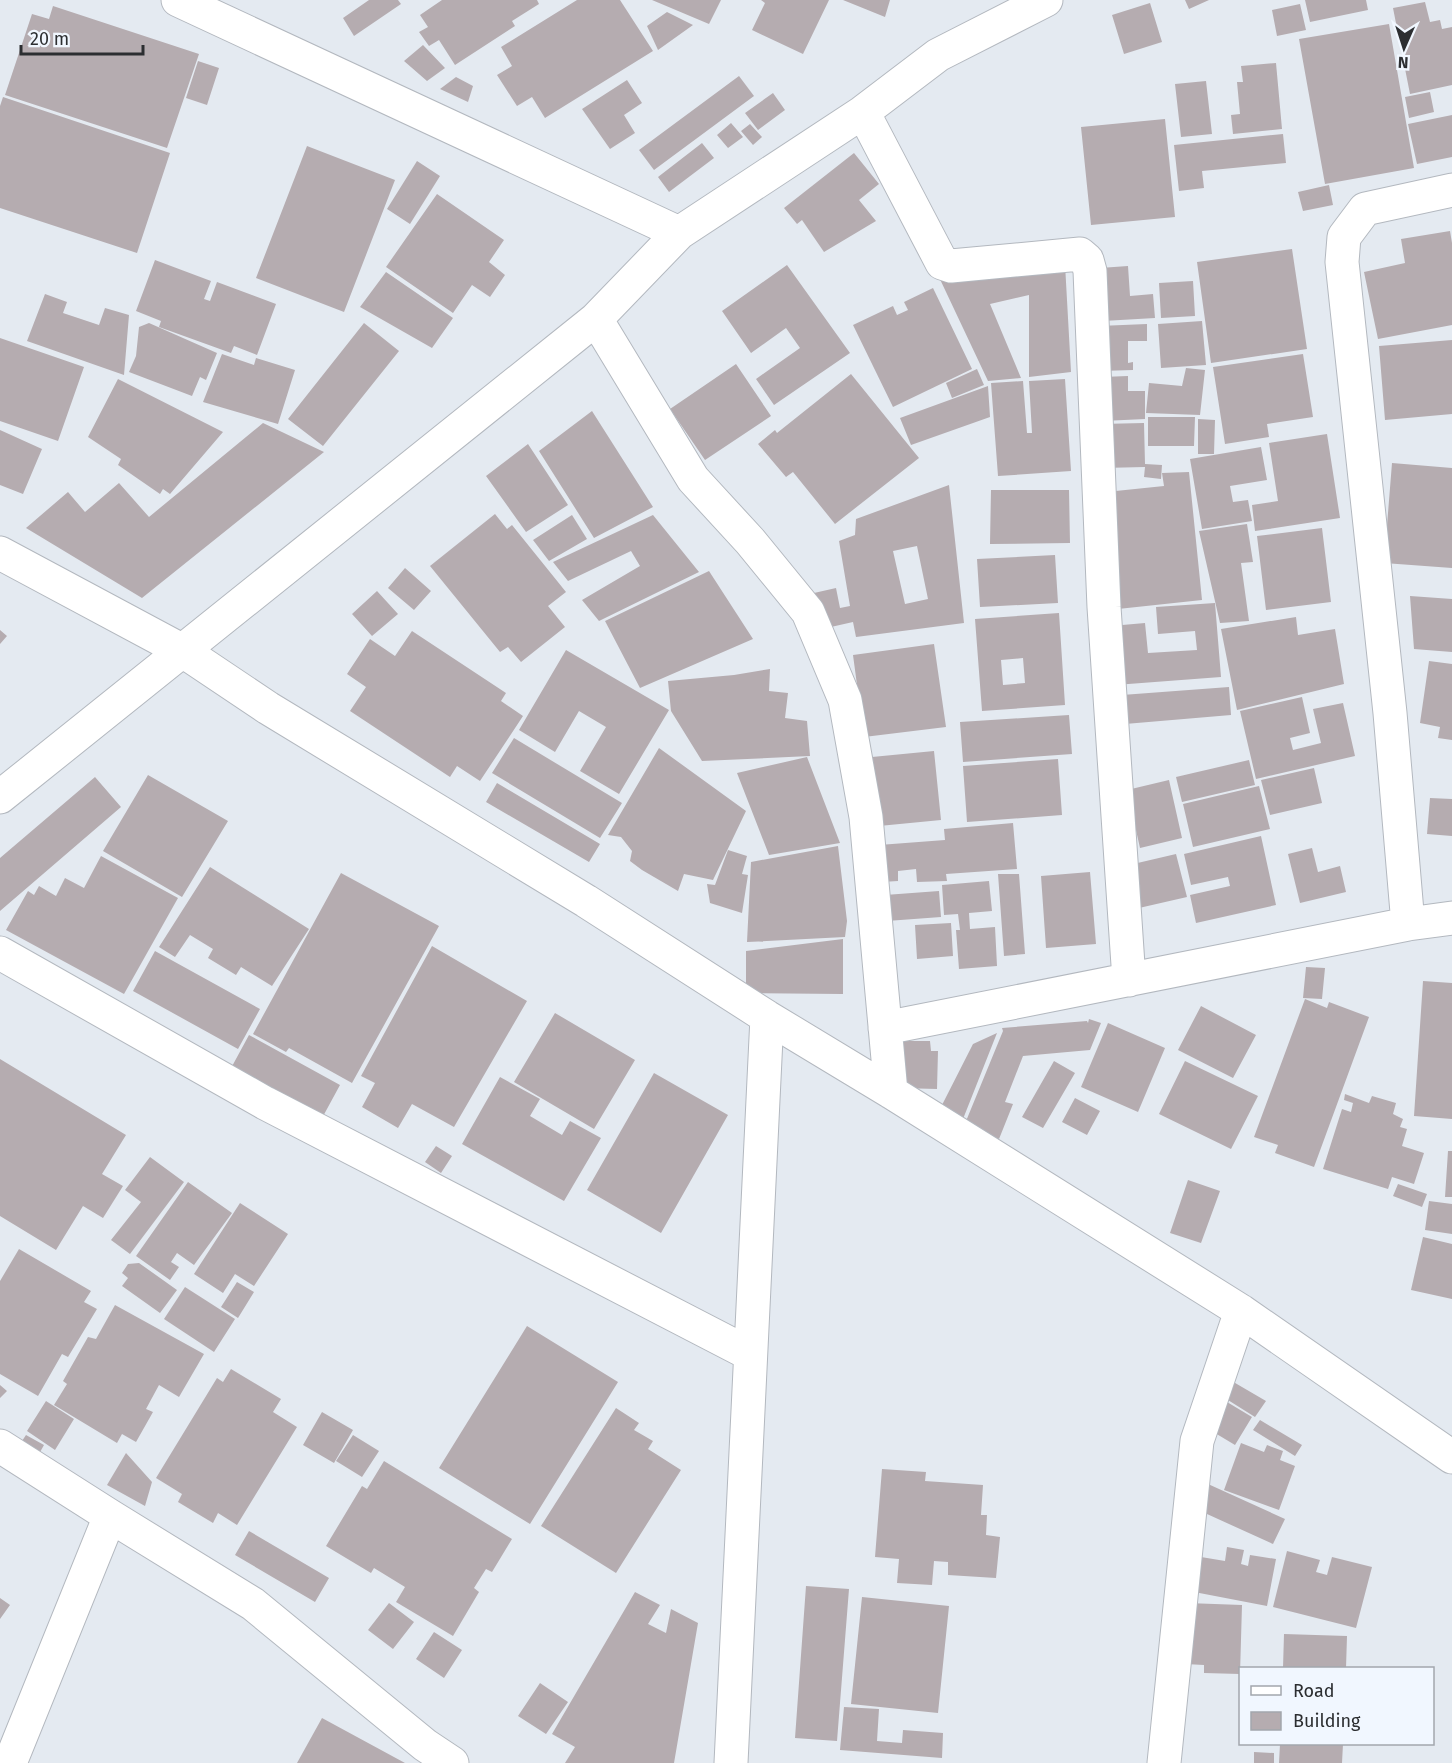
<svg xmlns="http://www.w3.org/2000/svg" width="1452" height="1763" viewBox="0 0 1452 1763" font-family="'Fira Sans',sans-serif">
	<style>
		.building { fill: #b5acb0; fill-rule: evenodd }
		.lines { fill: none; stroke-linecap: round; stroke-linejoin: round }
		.minor-casing { stroke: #b3b8bf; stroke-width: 35 }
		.minor { stroke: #fff; stroke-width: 33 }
	</style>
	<rect width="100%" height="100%" fill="#e4eaf1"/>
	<!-- building -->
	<path class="building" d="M369,0H398L401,4L354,36L343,18Z
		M442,0H537L539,4L512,21L515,26L455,65L439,40L429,46L419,32L428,27L420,15Z
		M577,0H620L653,51L545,118L532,97L517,106L497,75L512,66L501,47Z
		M652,0H721L709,24Z
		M761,0H829L803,54L752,30L765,3Z
		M843,0H890L885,17Z
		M1185,0H1209L1189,9Z
		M1305,0H1366L1368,10L1310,22Z
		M1425,2L1430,22L1440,20L1442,29L1452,27V85L1410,94L1393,8Z
		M1150,3L1162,42L1124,54L1112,15Z
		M1300,4L1306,30L1277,36L1272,10Z
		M53,6L199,54L167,148L5,95L32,14L49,19Z
		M667,12L693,25L658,50L647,26Z
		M1389,24L1414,168L1325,184L1299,39Z
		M423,45L445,68L427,81L404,61Z
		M198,61L219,68L207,105L186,98Z
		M1276,63L1282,129L1233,134L1231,115L1240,114L1237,82H1243L1241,66Z
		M739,76L754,96L654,170L639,150Z
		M456,77L473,86L468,102L440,89Z
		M627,80L642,103L624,115L635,133L610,149L582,109Z
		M1206,81L1212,134L1181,137L1175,84Z
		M1430,92L1434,112L1409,118L1405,97Z
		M773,93L785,110L758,130L745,113Z
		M3,97L170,153L137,253L0,208V106Z
		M1452,115V157L1417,164L1408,124Z
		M1165,119L1175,217L1091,225L1081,127Z
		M731,123L743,137L728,148L717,135Z
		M750,124L762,137L753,145L741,131Z
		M1283,134L1286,163L1202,171L1204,188L1179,191L1174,145Z
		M702,143L714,158L669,192L658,177Z
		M307,146L395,180L344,312L256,278Z
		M854,153L879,184L859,200L876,221L824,252L802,220L797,224L784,208Z
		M417,161L440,176L410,224L387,209Z
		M1329,185L1333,205L1303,211L1298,192Z
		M437,194L504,240L489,262L505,275L490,297L472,285L453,313L386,267Z
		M1450,231L1452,243V325L1378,339L1364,272L1405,263L1401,239Z
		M1292,249L1307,349L1211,363L1197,262Z
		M155,260L211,281L204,299L210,301L217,282L276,304L257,355L234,346L231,353L159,327L161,321L136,311Z
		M1065,264L1071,372L1029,377V295L990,304L1021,378L988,381L938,275Z
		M787,265L850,353L774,405L756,379L800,348L786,328L751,353L722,311Z
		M1128,266L1130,296L1153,294L1155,318L1103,321L1100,268Z
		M386,272L453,318L432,348L360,307Z
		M1193,281L1195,316L1161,318L1159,283Z
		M933,288L972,369L893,407L853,325L893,306L897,315L908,310L904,302Z
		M45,294L67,302L63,313L99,325L105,308L129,315L124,375L27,341Z
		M1202,321L1206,365L1161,368L1158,324Z
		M149,323L217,353L206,380L200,377L192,396L129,372L136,356L139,327Z
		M364,323L399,351L323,446L288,419Z
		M1147,324V341H1128V363L1133,362V370L1100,371L1099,326Z
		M0,338L84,367L58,441L0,421Z
		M1452,340V414L1385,420L1379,346Z
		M222,354L254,365L256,358L295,370L278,424L203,402Z
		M1303,354L1313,417L1267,424L1269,437L1225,444L1213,367Z
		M736,364L771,416L705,460L670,409Z
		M1186,368L1205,370L1200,415L1146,413L1149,383L1182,386Z
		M977,369L984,385L952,398L946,383Z
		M851,374L919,458L835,524L793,472L786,477L758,444L775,430L777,433Z
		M1128,376V391H1145V419L1103,421L1102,377Z
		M118,379L223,432L170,494L163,489L160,494L118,465L121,459L88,437Z
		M1065,379L1071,471L998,476L991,383L1023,381L1027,433H1032L1029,381Z
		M988,386L990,417L911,445L900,418Z
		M592,411L653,507L594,538L539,451Z
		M1148,417H1195L1194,446H1148Z
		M1198,419L1215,420L1214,454H1198Z
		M263,423L324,452L142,598L26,528L68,492L85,512L119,483L149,517Z
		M1144,423L1145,464L1162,465L1161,479L1144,477L1145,467L1102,468L1101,424Z
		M0,430L42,449L23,494L0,485Z
		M1327,434L1340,518L1255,531L1252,505L1278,501L1269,443Z
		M528,444L568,505L526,532L486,476Z
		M1261,447L1267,480L1230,486L1233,502L1248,500L1252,521L1202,529L1190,459Z
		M1392,463L1452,468V568L1384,563Z
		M1189,472L1202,600L1118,609L1106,492L1164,486L1162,473Z
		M949,485L964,623L856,637L853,622L822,629L814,593L836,588L840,608L850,606L839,541L855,535L856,519ZM917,546L928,599L905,604L893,551Z
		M991,490H1069L1070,543L990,544Z
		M495,514L507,529L512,525L566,592L548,606L565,627L521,662L508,647L500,652L430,566Z
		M572,515L587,539L549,561L533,540Z
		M653,515L699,572L599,621L582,600L640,566L631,551L568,581L553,562Z
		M1247,524L1253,562L1241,563L1249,621L1220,623L1199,531Z
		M1322,528L1331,602L1266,610L1257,536Z
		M1055,555L1058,603L980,607L977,559Z
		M405,568L431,591L414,610L388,588Z
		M709,571L753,639L640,688L605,621Z
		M377,591L398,614L372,636L352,614Z
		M1410,596L1452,599V652L1414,649Z
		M1215,603L1221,677L1115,685L1111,626L1145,623L1148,653L1197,650L1195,631L1158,634L1156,607Z
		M1059,613L1065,705L982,711L975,619ZM1023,658L1025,683L1003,685L1001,660Z
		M1296,617L1298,635L1335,629L1344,684L1237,710L1221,629Z
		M0,630L7,636L0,644Z
		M412,631L506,693L501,701L523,716L480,781L457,766L450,777L350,711L366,687L347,674L370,639L395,656Z
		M934,644L946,727L864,737L853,655Z
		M566,650L669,710L619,794L580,771L606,727L579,711L555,752L519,730Z
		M1429,661L1452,664V740L1438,738L1440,727L1420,723Z
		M770,669L769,691L788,693L785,718L807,721L810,756L702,761L671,711L668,681L734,675Z
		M1229,687L1231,715L1125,724L1122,695Z
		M1302,697L1310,733L1290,738L1293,750L1321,743L1313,709L1343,703L1355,756L1256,779L1240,711Z
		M1069,715L1072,754L963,762L960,722Z
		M514,738L622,803L600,838L492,773Z
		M659,748L746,811L713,880L684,874L678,891L642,870L630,861L632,851L621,837L608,835Z
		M934,751L941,820L879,826L872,757Z
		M807,757L840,843L769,855L737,773Z
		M1058,759L1062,815L967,822L963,766Z
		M1249,760L1255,785L1182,802L1176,777Z
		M1314,768L1322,803L1270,815L1261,780Z
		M148,775L228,821L182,897L103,851Z
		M95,777L121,807L0,911V858Z
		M1169,780L1182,838L1140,848L1127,790Z
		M497,783L600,844L589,862L486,802Z
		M1259,786L1270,829L1193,847L1183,804Z
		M1430,798L1452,799V836L1427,834Z
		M1013,823L1017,869L946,874L947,881L917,882L916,869L898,871V881L882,882L879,845L945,840L944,829Z
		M1261,836L1276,905L1196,923L1190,895L1230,886L1228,877L1191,885L1184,854Z
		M838,846L847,921L845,937L747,942L751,862Z
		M1312,848L1318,872L1340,866L1346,892L1300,903L1288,854Z
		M728,850L747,856L742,874L748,875L742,913L710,903L707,884L715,885Z
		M1176,854L1187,897L1139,908L1129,865Z
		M101,856L178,898L124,994L6,930L28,891L34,895L39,886L56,896L65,878L84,888Z
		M210,867L309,929L272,986L241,967L236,975L208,958L213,949L190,935L175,957L159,947Z
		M1090,872L1096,944L1046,948L1041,876Z
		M341,873L439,926L352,1083L289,1048L286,1052L253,1034Z
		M998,874H1019L1025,954L1004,956Z
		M989,881L992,911L969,913L970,929L995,927L997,966L959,969L956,930H960L958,914L944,915L942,885Z
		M939,891L941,917L887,921L885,895Z
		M951,923L953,956L917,959L915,925Z
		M843,939V994L746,993V951Z
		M432,946L527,1001L454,1127L412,1104L398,1128L362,1107L375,1083L361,1076Z
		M155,951L260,1009L238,1049L133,991Z
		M1306,967L1325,968L1322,999L1303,998Z
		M1423,981L1452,983V1119L1414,1116Z
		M1305,999L1327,1008L1329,1002L1369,1017L1314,1167L1275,1153L1278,1145L1254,1137Z
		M1201,1006L1256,1035L1233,1078L1178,1050Z
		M555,1013L635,1060L594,1129L514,1082Z
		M1089,1019L1101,1023L1090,1050L1023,1056L1005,1102L1013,1104L999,1139L964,1126L1003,1031L1002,1028L1087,1021L1088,1023Z
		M1108,1023L1165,1048L1138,1112L1081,1087Z
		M997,1033L963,1119L942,1105L973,1044Z
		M249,1035L340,1085L321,1120L230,1070Z
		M901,1041H930L931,1051H938L937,1089L900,1088Z
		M0,1059L126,1135L102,1174L123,1186L103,1218L83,1206L56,1250L0,1216Z
		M1054,1061L1075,1073L1043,1128L1022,1117Z
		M1185,1061L1258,1096L1231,1149L1159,1114Z
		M654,1073L728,1115L661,1233L587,1190Z
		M500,1077L540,1099L530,1116L562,1135L570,1121L601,1138L564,1201L462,1144Z
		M1345,1094L1369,1103L1372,1096L1396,1103L1393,1114L1403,1119L1400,1127L1407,1129L1402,1146L1424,1153L1414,1184L1392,1177L1388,1189L1323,1169L1342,1109L1351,1112L1353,1103L1344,1100Z
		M1075,1098L1100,1111L1087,1135L1062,1122Z
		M436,1146L452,1156L441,1173L425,1162Z
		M1448,1151H1452V1197H1445Z
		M150,1157L184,1182L130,1254L111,1240L141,1202L125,1190Z
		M1188,1180L1220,1191L1201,1243L1170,1233Z
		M188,1182L232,1213L194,1265L177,1253L171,1262L179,1267L170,1280L136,1256Z
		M1398,1184L1427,1194L1422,1207L1393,1196Z
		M1429,1201L1452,1204V1234L1425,1230Z
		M240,1203L288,1234L254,1286L235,1274L223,1293L194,1274Z
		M1423,1237L1452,1244V1299L1411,1290Z
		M19,1249L91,1291L84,1302L97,1309L68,1357L62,1354L38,1396L0,1374V1281Z
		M139,1263L177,1290L160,1313L122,1286L128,1278L122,1273L128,1264Z
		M237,1282L254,1292L238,1318L221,1307Z
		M185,1287L235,1319L214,1352L164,1319Z
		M115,1305L204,1354L179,1397L159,1385L146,1409L153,1412L136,1442L122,1434L117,1443L54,1405L67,1384L63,1381L88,1337L96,1339Z
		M527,1326L618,1382L530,1524L439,1468Z
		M231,1369L281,1399L273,1412L297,1427L237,1525L218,1513L213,1523L178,1502L182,1494L156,1478L217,1378L223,1382Z
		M1230,1380L1266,1401L1255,1417L1220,1395Z
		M0,1385L7,1391L0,1398Z
		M1222,1399L1252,1417L1235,1445L1205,1427Z
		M46,1401L74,1419L55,1450L27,1431Z
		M616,1408L639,1423L634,1430L653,1441L648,1449L681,1470L616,1573L541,1526Z
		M322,1412L353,1430L334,1463L303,1445Z
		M1260,1420L1302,1445L1295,1456L1253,1430Z
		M26,1435L44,1445L35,1461L16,1450Z
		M353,1435L379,1451L362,1477L336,1461Z
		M1241,1443L1264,1452L1267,1445L1283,1451L1280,1460L1295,1466L1279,1510L1224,1490Z
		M126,1453L152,1482L145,1506L107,1485Z
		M384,1461L512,1539L492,1572L486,1569L474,1588L479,1592L453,1636L396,1602L405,1587L374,1568L371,1573L326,1546L362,1486L367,1489Z
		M882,1469L926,1472L925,1481L983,1485L981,1515H987L986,1535L1000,1537L996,1578L948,1575V1562L934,1561L932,1585L897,1583L899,1559L875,1557Z
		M1208,1484L1285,1519L1273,1544L1196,1509Z
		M249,1531L329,1578L315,1602L235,1555Z
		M1227,1547L1244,1550L1241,1564L1248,1566L1250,1555L1276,1559L1267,1606L1189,1591L1195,1556L1225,1561Z
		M1287,1551L1320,1560L1316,1572L1327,1575L1332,1557L1372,1567L1356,1628L1273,1607Z
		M806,1586L849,1589L837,1741L795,1738Z
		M635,1592L660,1605L648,1624L666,1633L671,1609L698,1623L674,1763H565L575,1747L552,1734Z
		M862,1597L949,1606L938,1713L851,1704Z
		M0,1598L10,1605L0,1619Z
		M389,1603L414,1622L393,1649L368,1630Z
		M1187,1603L1242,1605L1240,1674L1204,1673V1665L1185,1664Z
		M434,1632L462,1650L444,1678L416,1659Z
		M1284,1634L1347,1636L1346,1668H1283Z
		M540,1683L568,1702L546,1734L518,1716Z
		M844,1707L879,1709L877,1741L902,1743L903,1730L943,1733L942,1758L840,1750Z
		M322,1718L405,1763H297Z
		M1280,1744H1343L1342,1763H1279Z
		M1254,1752L1274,1753V1763H1254Z"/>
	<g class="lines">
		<defs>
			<path id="minor" d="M178,0L679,233
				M863,112L942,263L951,266L1080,254L1087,260L1090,271L1104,607L1129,980
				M596,319L693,479L750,541L808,612L845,700L866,817L891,1092
				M0,553L183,651L268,708L586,901L767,1017L891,1092L1241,1311L1452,1457
				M0,797L596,319L679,233L863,112L938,55L1046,0
				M1408,924L1390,713L1342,262L1344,237L1365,209L1452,190
				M0,953L265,1103L750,1354
				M885,1028L1408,924L1452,918
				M0,1446L110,1516L253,1604L425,1745L452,1763
				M10,1763L110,1516
				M731,1763L767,1017
				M1164,1763L1197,1441L1241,1311"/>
		</defs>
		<!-- minor casing -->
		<use href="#minor" class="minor-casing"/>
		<!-- minor -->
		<use href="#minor" class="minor"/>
	</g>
	<!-- legend -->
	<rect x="1239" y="1667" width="195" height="78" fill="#f1f7ff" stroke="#a2a7ad" stroke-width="1.5"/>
	<rect x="1251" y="1686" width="30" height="9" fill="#ffffff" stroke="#a2a7ad" stroke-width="1.5"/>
	<text x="1293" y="1697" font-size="18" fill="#2c2e31">Road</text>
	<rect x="1251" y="1712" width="30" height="18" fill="#b5acb0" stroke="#a2a7ad" stroke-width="1.5"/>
	<text x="1293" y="1727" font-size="18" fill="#2c2e31">Building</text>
	<!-- north arrow -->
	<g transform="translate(1404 48) rotate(183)" stroke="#f1f7ff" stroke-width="4.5" paint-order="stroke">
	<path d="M0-4.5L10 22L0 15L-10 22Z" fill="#2c2e31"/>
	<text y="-9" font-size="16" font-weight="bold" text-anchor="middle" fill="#2c2e31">N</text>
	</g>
	<!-- scale -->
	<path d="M21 45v9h122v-9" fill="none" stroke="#2c2e31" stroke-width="3"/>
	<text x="30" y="45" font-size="18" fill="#2c2e31" stroke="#f1f7ff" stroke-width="4.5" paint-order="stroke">20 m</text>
</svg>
